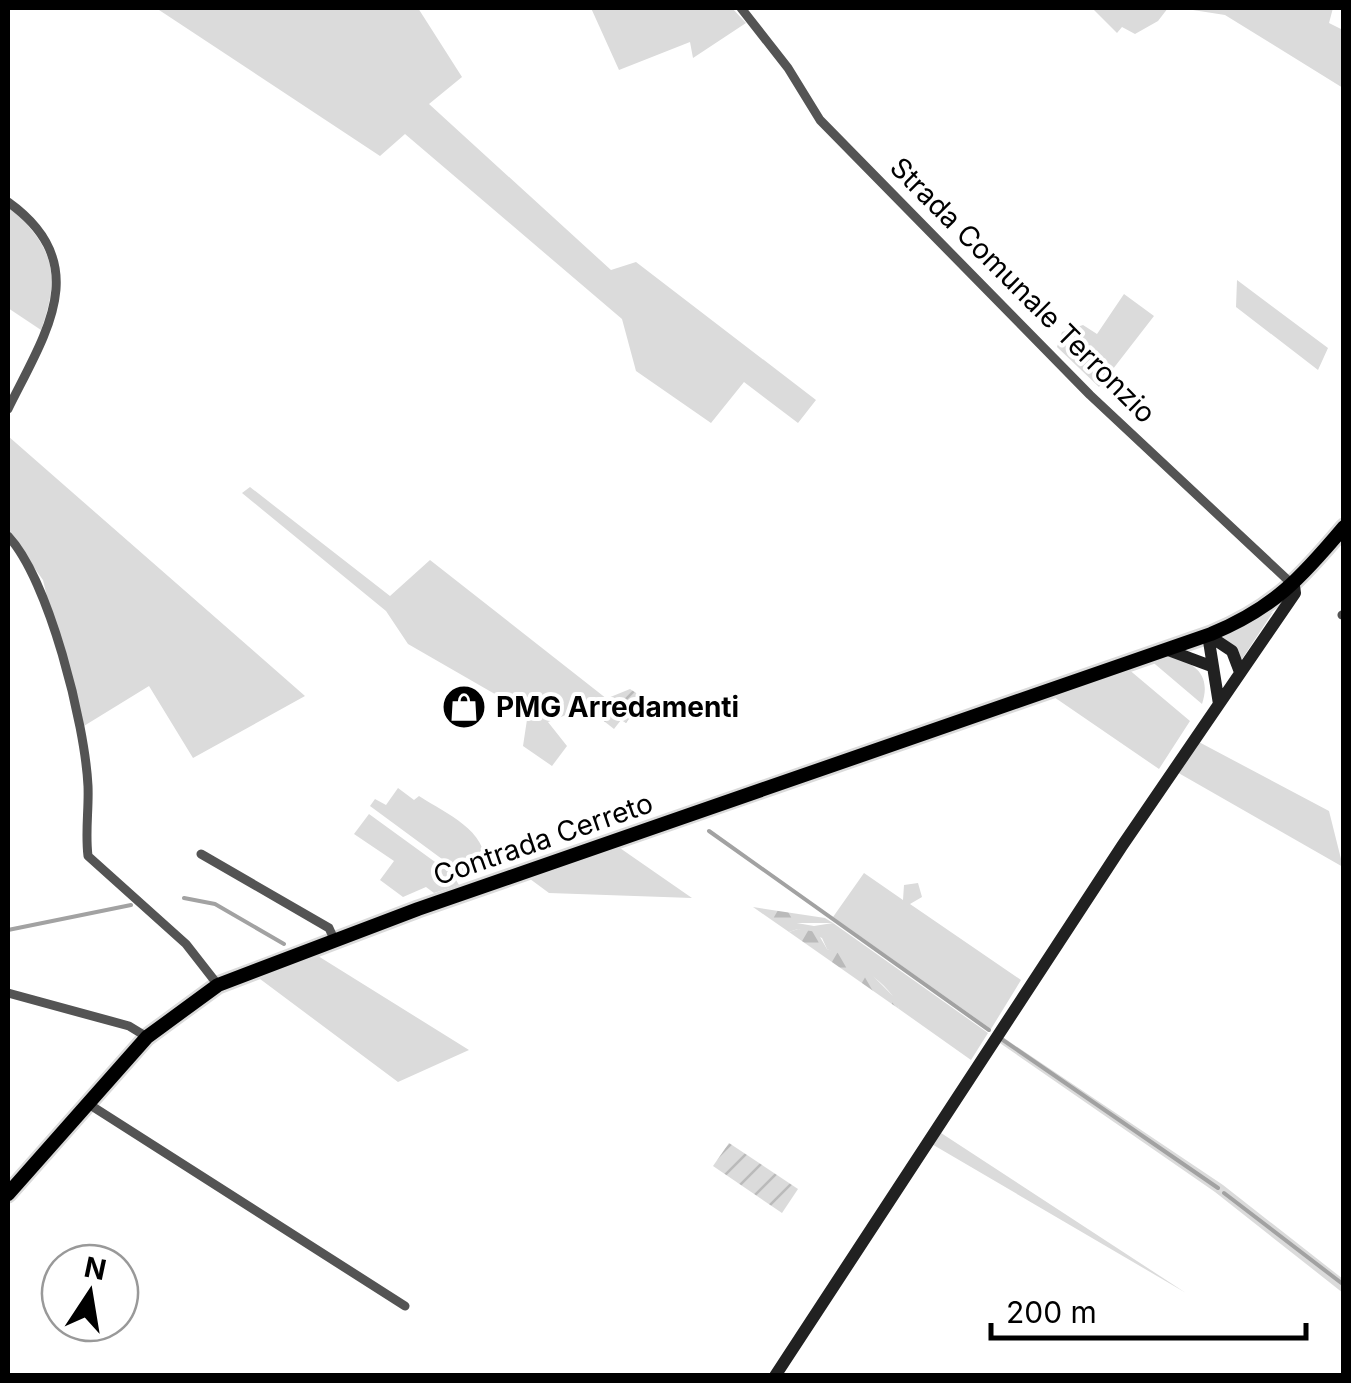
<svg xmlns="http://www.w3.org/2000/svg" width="1351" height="1383" viewBox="0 0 1351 1383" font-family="Inter,sans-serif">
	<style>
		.grass { fill: #dbdbdb }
		.forest { fill: url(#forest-firs) }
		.garden { fill: url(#garden-furrows) }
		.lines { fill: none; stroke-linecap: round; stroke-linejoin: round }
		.stream { stroke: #a2a2a2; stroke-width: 4 }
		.primary-casing { stroke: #dbdbdb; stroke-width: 19 }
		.street { stroke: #545454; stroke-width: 9 }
		.secondary { stroke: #212121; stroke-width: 12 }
		.primary { stroke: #000; stroke-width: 14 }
		.labels { text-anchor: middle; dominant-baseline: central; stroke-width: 8; stroke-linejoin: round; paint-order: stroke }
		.street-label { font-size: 28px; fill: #000; stroke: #fff }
		.poi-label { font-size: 28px; font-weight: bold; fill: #000; stroke: #fff; text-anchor: start }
	</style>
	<defs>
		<pattern id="forest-firs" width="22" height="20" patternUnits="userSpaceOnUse" patternTransform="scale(2.5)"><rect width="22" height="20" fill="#dbdbdb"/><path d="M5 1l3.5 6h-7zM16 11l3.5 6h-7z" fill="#bababa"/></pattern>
		<pattern id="garden-furrows" width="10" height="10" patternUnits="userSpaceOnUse" patternTransform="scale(2.5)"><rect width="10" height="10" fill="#dbdbdb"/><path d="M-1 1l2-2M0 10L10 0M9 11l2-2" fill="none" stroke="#bababa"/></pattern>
	</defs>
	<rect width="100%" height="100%" fill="#fff"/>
	<!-- grass -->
	<path class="grass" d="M156,8H418L462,77L429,104L611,270L636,262L816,400L798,423L744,382L711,423L636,371L622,319L405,134L380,156Z
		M591,8H732L746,23L693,58L690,42L619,70Z
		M1092,8H1168L1158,21L1135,34L1122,27L1117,33Z
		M1180,8H1333L1329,23L1343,30V88L1225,15Z
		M8,205C52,246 62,272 41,330L8,308Z
		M1237,280L1328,348L1318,370L1236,307Z
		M1124,294L1154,316L1099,387L1057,347L1062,332L1083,325L1097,334Z
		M8,436L305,696L193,758L149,686L79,729L43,580L8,531Z
		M250,487L390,596L430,560L607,699L548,722L567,746L552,766L523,746L528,713L408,644L386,611L242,493Z
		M1273,612L1242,659L1222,638Z
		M1169,654C1194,664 1212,673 1202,704L1149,659Z
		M1127,668L1190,721L1159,769L1051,695Z
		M1197,741L1329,811L1343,867L1175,771Z
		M398,788L414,800L419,796C448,815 486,829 486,867L461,873L370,806L375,799L386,805Z
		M369,814L453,875L459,885L434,893L426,887L403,897L380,880L394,861L354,834Z
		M617,846L692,898L549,893L526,876Z
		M864,873L903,900L904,885L918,883L922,897L910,904L1021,980L991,1029L833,917Z
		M785,921L814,926L833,923L988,1033L971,1060L899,1009C892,982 849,961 827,949L822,938L798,929L789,932L776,923Z
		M310,951L469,1050L398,1082L252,973Z
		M1001,1036L1223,1185L1343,1279V1293L1215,1192L997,1041Z
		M938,1131L1186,1293L930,1143Z"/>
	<!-- forest -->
	<path class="forest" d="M753,907L825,918L833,923H776Z
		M798,929L817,932L827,949L850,957L868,971L897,1000L899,1009L789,932Z"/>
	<!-- garden -->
	<path class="garden" d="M630,689L644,698L626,723L621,720L614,729L586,707Z
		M729,1143L798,1189L782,1213L713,1166Z"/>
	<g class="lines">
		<!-- stream -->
		<path class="stream" d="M709,831L989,1030
			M184,898L215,904L284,944
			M8,930L131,905
			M1000,1038L1218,1188
			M1224,1193L1344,1285"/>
		<defs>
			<path id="primary" d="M8,1194L147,1037L218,985L418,909L1211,634C1274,608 1301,578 1344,527"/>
		</defs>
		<!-- primary casing -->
		<use href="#primary" class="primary-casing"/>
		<!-- street -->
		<path class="street" d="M741,8L788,68L820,120L1090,395L1292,584
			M8,202C95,264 45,334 8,409
			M8,536C49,580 85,724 88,786C89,809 85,832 88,856L186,944L218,985
			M1342,615L1344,614
			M201,854L329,928L334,939
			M8,993L129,1026L147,1037
			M87,1103L405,1306"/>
		<!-- secondary -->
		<path class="secondary" d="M1168,650L1211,666
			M1219,704L1208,635L1232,651L1240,672
			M775,1376L1122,846L1295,593L1294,586"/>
		<!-- primary -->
		<use href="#primary" class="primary"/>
	</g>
	<!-- icons -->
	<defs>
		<symbol id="shop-disc" viewBox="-11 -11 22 22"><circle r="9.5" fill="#000" stroke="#fff"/><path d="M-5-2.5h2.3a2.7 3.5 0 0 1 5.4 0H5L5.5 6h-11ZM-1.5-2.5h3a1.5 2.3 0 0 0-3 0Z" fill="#fff"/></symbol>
	</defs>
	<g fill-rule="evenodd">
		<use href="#shop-disc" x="439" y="682" width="50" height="50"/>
	</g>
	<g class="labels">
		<!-- street labels -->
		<g class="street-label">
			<text transform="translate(1023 290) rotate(45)">Strada Comunale Terronzio</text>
			<text transform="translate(543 839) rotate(-19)">Contrada Cerreto</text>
		</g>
		<!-- poi labels -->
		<g class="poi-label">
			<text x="496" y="707">PMG Arredamenti</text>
		</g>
	</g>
	<!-- border -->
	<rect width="1351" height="1383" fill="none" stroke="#000000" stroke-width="20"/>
	<!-- north arrow -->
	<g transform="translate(90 1293) rotate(12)"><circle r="48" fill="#ffffff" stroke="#999999" stroke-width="2.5"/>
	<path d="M0-8L18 38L0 25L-18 38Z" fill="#000000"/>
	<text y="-15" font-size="28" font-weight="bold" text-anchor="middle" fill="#000000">N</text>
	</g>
	<!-- scale -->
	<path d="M991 1323v15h315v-15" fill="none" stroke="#000000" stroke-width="5"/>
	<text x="1006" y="1323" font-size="30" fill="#000000" stroke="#ffffff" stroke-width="8" paint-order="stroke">200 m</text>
</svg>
